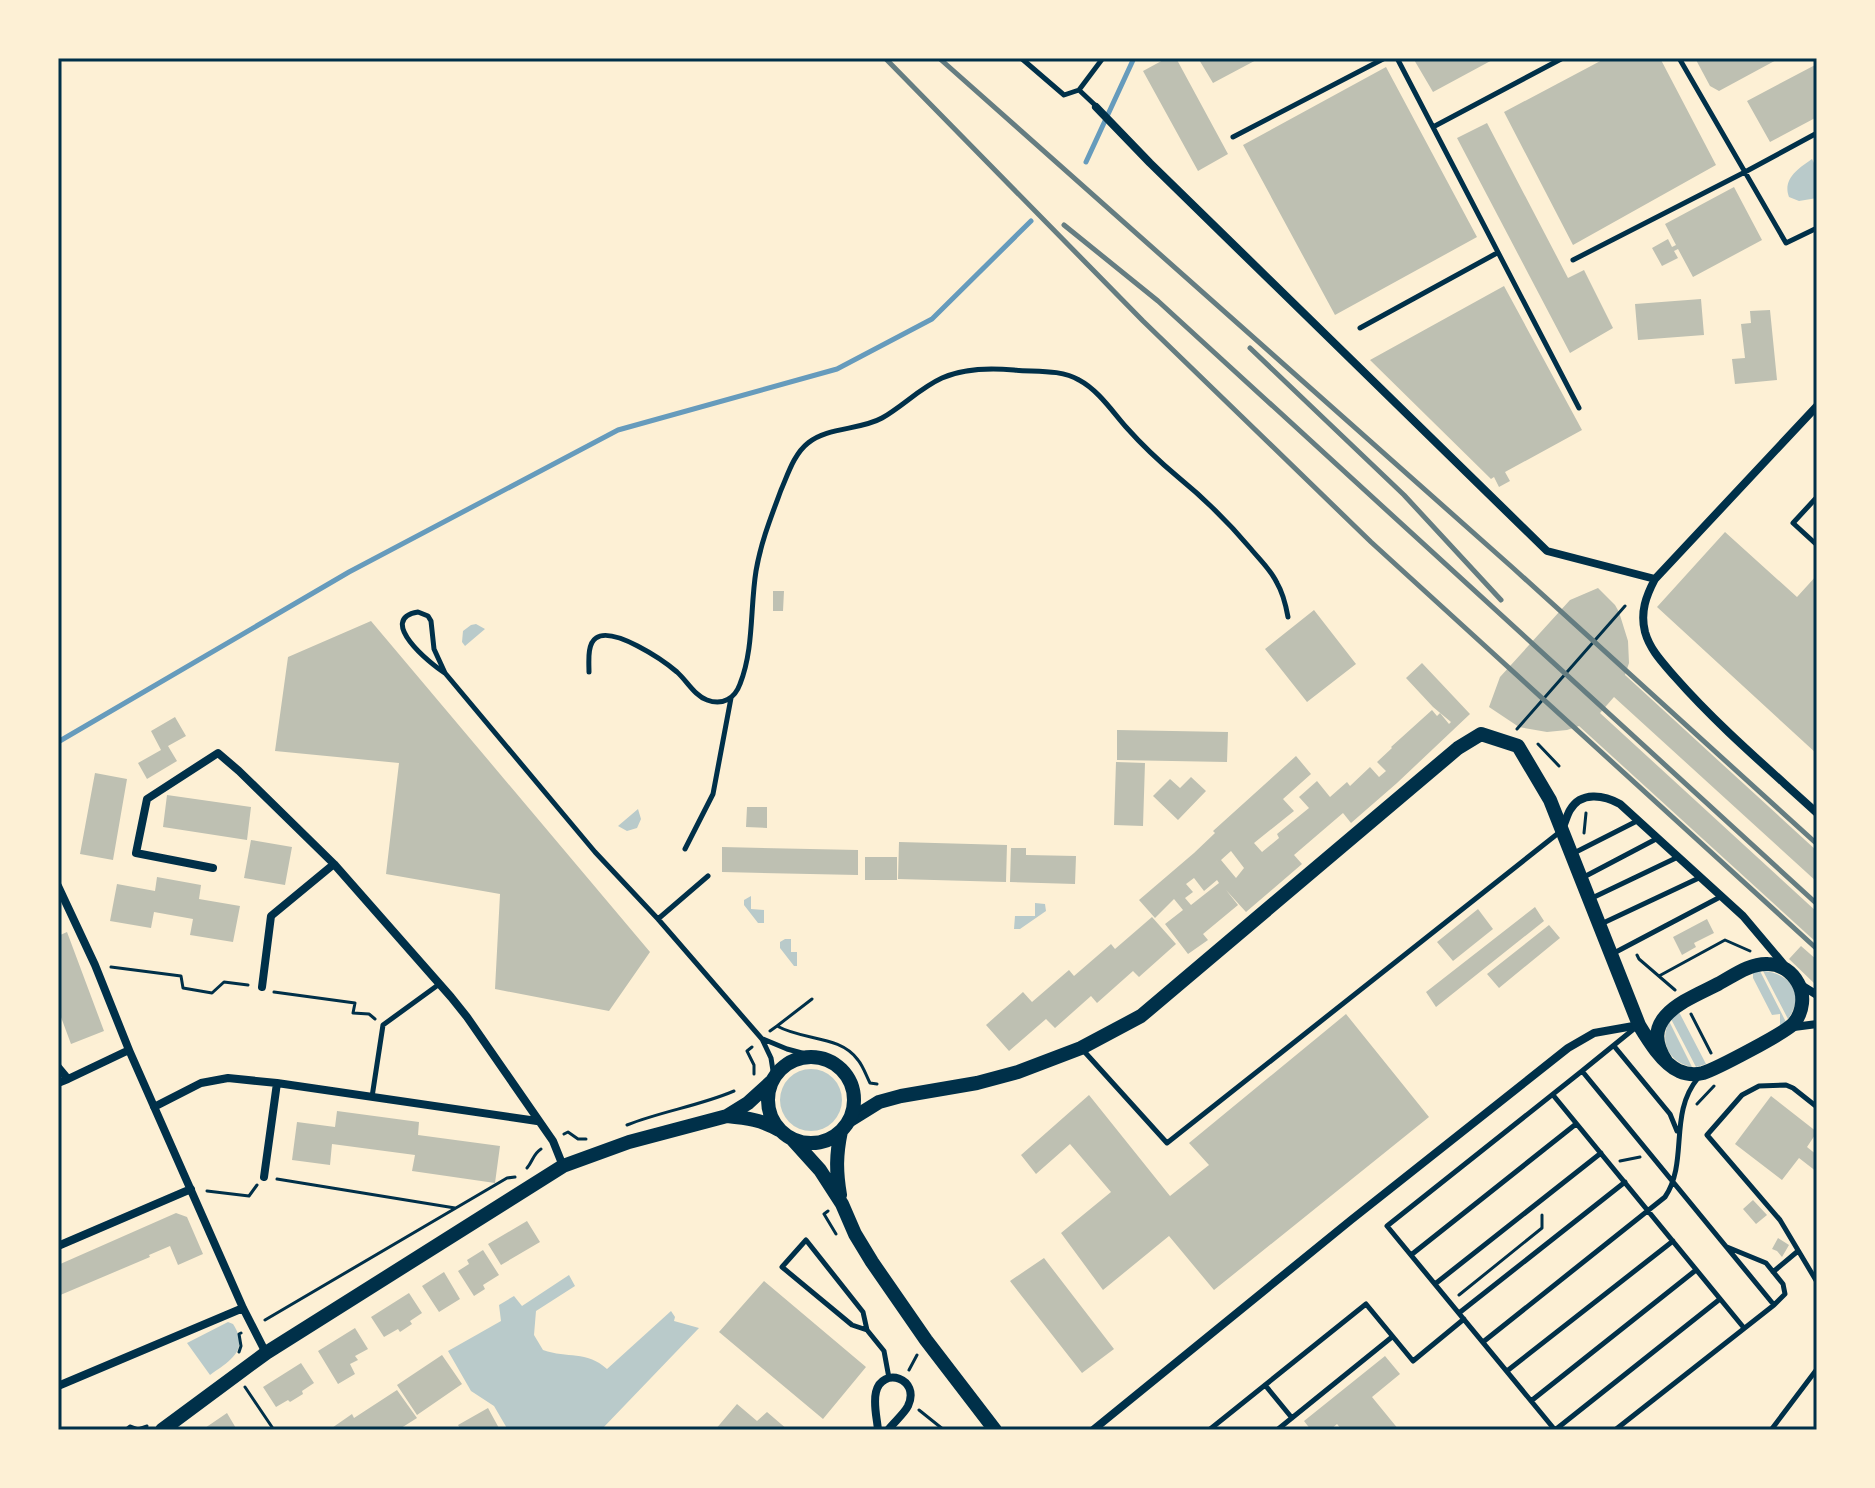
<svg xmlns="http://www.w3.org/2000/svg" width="1875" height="1488" viewBox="0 0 1875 1488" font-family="Quicksand,sans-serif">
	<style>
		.green { fill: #b9caca }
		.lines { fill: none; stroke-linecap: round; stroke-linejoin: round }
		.stream { stroke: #669bbc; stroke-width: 5 }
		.building { fill: #bec0b2; fill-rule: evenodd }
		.path { stroke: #003049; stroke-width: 3 }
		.service { stroke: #003049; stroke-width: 5 }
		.minor { stroke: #003049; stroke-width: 8 }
		.tertiary { stroke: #003049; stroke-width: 14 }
		.secondary { stroke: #003049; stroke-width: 14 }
		.rail { stroke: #657d81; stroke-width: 5 }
		.neatline { fill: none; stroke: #003049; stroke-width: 3 }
	</style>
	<rect width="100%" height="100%" fill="#fdf0d5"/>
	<!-- green -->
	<path class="green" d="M1812,159L1817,169L1815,177L1817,180V198L1799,201L1789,197C1782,179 1799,168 1812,159Z
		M476,624L485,629L465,646L462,642L463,631L471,625Z
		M638,809L641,819L637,828L627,831L618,826Z
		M751,896V909L764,910V923H758L744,905V900Z
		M1035,903L1045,904L1046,911L1020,929H1014L1015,916H1035Z
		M785,939H791V952H797V966H794L780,948V942Z
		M1760,971L1786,1022L1780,1026V1014L1772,1015L1753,978V973Z
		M1763,971C1791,973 1805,995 1788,1019Z
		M1679,1012L1706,1064L1696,1067L1671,1019Z
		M1669,1021L1692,1067C1669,1062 1659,1043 1669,1021Z
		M780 1100a31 31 0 1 1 62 0a31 31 0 1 1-62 0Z
		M569,1275L575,1286L536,1311L534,1335L543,1350C568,1359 586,1350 607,1369L671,1311L675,1317L674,1321L699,1328L601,1430H508L494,1406L471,1391L448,1351L501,1321L499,1305L514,1296L522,1306Z
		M228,1322L233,1324C250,1350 230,1361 210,1375L187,1343Z"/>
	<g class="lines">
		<!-- stream -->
		<path class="stream" d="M1086,162L1134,58
			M58,742L349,572L618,430L837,369L932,319L1031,221"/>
	</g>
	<!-- building -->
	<path class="building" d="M1167,58H1176L1228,154L1198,171L1143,71Z
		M1198,58H1260L1213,83Z
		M1413,58H1496L1433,92Z
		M1606,58H1660L1716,165L1573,245L1504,112Z
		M1695,58H1780L1719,91L1710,86Z
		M1817,64V117L1770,142L1747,101Z
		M1386,67L1477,237L1335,315L1243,145Z
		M1487,123L1568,278L1584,270L1613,328L1570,353L1457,138Z
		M1734,187L1762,240L1693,277L1678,249L1674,251L1678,258L1662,266L1652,248L1668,239L1672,247L1676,245L1665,224Z
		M1504,286L1582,430L1505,472L1510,481L1499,487L1494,477L1491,479L1370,360Z
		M1701,299L1704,335L1638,340L1635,304Z
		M1770,310L1777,380L1735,384L1732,359L1745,358L1741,324L1751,323L1750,311Z
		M1725,532L1797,597L1817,575V754L1657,607Z
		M1598,588L1615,605L1619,612L1628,641L1629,663L1625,675L1817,851V882L1614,697L1600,713L1817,912V943L1579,726L1567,730L1547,732L1519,727L1489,707L1500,677L1570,600Z
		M773,591H784L783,611H773Z
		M1314,610L1356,664L1307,702L1265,649Z
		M371,621L650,952L609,1011L495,989L500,894L386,874L399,763L275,751L288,657Z
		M1422,663L1470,714L1397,783L1351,823L1343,813L1294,855L1302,864L1246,912L1226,890L1238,905L1203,934L1208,940L1188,954L1165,924L1183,910L1174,899L1155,918L1139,900L1194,853L1215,833L1213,831L1296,756L1311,774L1283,799L1294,811L1254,843L1262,852L1279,838L1277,834L1309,808L1299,797L1317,781L1330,797L1347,782L1350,786L1370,767L1379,777L1386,771L1377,762L1392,748L1391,747L1432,710L1437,716L1440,713L1449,724L1451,722L1433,707L1406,678ZM1231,851L1244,868L1236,878L1221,860ZM1194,878L1204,891L1217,880L1219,883L1191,905L1185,898L1193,892L1186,884Z
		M175,717L186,736L168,746L177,761L147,779L138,763L161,750L151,731Z
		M1117,730L1228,732L1227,762L1117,760Z
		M1116,762L1145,763L1143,826L1114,825Z
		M95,773L127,779L113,860L80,854Z
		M1191,777L1206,791L1178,820L1153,796L1170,779L1180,788Z
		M167,795L251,807L247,840L163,827Z
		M747,807H767V828L746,827Z
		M251,840L292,847L285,885L244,878Z
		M899,842L1007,845L1006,882L898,879Z
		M722,847L858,850V875L722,872Z
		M1011,848H1026V855L1076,856L1075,884L1010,882Z
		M865,857H897V880H865Z
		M157,877L201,885L199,899L240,906L233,942L190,935L193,919L154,912L151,928L110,921L117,884L155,891Z
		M1535,907L1544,921L1436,1007L1426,992Z
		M1478,909L1493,929L1453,961L1437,942Z
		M1152,917L1176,944L1139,977L1133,971L1097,1003L1091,996L1055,1028L1046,1019L1009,1051L986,1025L1023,992L1032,1002L1069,970L1074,976L1111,944L1115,949Z
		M1707,919L1714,933L1694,943L1696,947L1682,955L1673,937Z
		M1549,925L1560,938L1499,988L1487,974Z
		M67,932L104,1031L71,1044L58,1009V936Z
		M1801,946L1817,960V986L1789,959Z
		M1346,1014L1429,1117L1214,1290L1169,1236L1103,1290L1061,1233L1111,1192L1070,1144L1036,1174L1021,1155L1089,1095L1170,1196L1209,1165L1189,1143Z
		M1771,1096L1817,1132L1807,1147L1817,1155V1172L1799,1158L1782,1180L1735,1144Z
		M337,1111L419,1122L418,1135L500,1146L495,1183L412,1171L415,1155L332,1144L330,1165L292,1160L297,1122L335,1127Z
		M1753,1200L1767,1215L1756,1224L1743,1209Z
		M176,1213L187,1217L203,1254L178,1265L170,1246L149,1255L150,1257L58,1296V1265Z
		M527,1221L540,1242L501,1265L488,1244Z
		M1778,1238L1789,1245L1782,1257L1777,1251L1772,1249Z
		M483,1250L499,1275L483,1285L485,1289L474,1296L458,1271L469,1264L467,1260Z
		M1044,1258L1114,1349L1082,1373L1010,1281Z
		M444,1272L460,1299L439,1312L422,1286Z
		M764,1281L866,1367L823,1419L719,1332Z
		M409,1293L422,1313L410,1321L412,1324L400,1332L398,1329L384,1337L371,1317Z
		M355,1328L368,1349L355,1356L358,1360L350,1364L355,1374L338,1384L318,1351Z
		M442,1355L462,1384L417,1415L397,1385Z
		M1385,1356L1400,1374L1372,1397L1399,1430H1342L1337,1424L1330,1430H1311L1304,1421Z
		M301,1363L314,1383L302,1391L303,1394L290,1402L288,1400L276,1407L263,1387Z
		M397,1390L417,1418L398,1430H329L352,1414L354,1418Z
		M737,1404L757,1421L767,1412L788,1430H715Z
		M488,1408L500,1430H461L458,1425Z
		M227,1413L237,1430H202Z"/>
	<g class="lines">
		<!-- path -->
		<path class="path" d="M1517,729L1625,606
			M1538,744L1559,766
			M1584,833L1586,813
			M1637,955L1639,959L1675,990
			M111,967L181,976L183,988L212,993L224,982L248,985
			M1659,976L1725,940L1750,951
			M274,992L355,1003L353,1013L369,1014L375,1019
			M1691,1014L1711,1053
			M777,1026L812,999
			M770,1031L777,1026C804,1041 840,1035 858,1060C863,1066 866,1075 870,1083L877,1084
			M752,1047L747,1051L754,1065V1074
			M1697,1104L1714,1086
			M627,1125C662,1111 699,1106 734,1091
			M564,1134L568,1132L578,1139H586
			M1620,1161L1640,1157
			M527,1168C533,1161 533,1154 541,1149
			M277,1179L455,1208
			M207,1191L249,1196L257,1185
			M828,1211L824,1214L836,1234
			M1459,1295L1542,1228V1215
			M265,1320L507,1178L515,1177
			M239,1352L241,1346L239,1334L241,1333
			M909,1370L917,1355
			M245,1387L274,1430
			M919,1410L944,1430
			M125,1430L130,1426L138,1429L147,1426"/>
		<!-- service -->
		<path class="service" d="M1021,58L1064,95L1079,90L1096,106
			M1397,58L1579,408
			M1679,58L1786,243L1817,228
			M1079,90L1103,58
			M1433,127L1563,58
			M1233,137L1385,58
			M1573,260L1745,172L1817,133
			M1360,328L1497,253
			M1817,497L1793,523L1817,545
			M589,672C589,662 587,644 596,638C613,626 663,660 677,672C687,681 695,696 707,700C723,706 735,698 740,684C754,649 750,608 756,571C761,542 771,517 781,490C788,474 794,454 808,443C827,427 861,430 882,418C903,406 920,388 942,378C965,368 990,368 1014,370C1034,372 1061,369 1079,380C1098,390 1112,411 1126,427C1142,445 1160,462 1178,477C1205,499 1229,523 1251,549C1260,560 1271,570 1277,583C1283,593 1286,606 1288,617
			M445,673C430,664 376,619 418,612L428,616L431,621L434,649L445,673L595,852L658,919L762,1039L771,1058L774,1077
			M685,849L713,794L731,698
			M1572,854L1637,821
			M1582,878L1658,838
			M1590,899L1678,857
			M658,919L708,876
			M1601,924L1701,877
			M1614,953L1722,896
			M763,1039L787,1049L813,1056
			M1614,1046L1670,1114L1677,1131
			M1082,1049L1167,1143L1561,831
			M1582,1071L1635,1028
			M1553,1095L1744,1328
			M372,1097L383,1025L438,985
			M1817,1107L1793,1088L1786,1085L1759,1086L1742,1095L1707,1135L1780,1220L1817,1282
			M1727,1247L1766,1263L1783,1284L1785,1294L1774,1305
			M1411,1255L1576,1124
			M1773,1272L1798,1251
			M1435,1284L1601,1153
			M1459,1313L1625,1182
			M867,1330L852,1325L782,1267L806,1240L863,1312L867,1330L884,1351L889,1378
			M1483,1342L1665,1197C1689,1161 1668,1114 1698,1078
			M1507,1371L1673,1241
			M1265,1385L1292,1418
			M1531,1401L1696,1270
			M1209,1430L1366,1304L1413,1361L1464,1319
			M1277,1430L1392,1337
			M1615,1430L1774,1305L1582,1071L1387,1226L1555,1430L1720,1299
			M1771,1430L1817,1369"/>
		<!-- minor -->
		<path class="minor" d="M1096,107L1150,163L1547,551L1655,579
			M1817,406L1655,579C1646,596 1640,612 1645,632C1650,650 1663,663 1675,677C1718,726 1769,769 1817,813
			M1562,829C1565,823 1567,815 1570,810C1581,791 1604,795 1620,804L1743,916L1786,967
			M213,868L136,853L147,799L218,753L239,771L334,864L451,997L467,1017L553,1141L563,1166
			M58,886L95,965L129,1050L243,1308L266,1353
			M1801,985L1817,995
			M262,987L271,916L334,864
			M1794,1027L1817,1024
			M58,1067L68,1079L58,1083
			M68,1079L129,1050
			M154,1107L201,1083L228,1078L277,1083L537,1121
			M264,1177L277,1083
			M58,1246L191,1189
			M58,1386L243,1308
			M878,1430C877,1418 873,1404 876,1392C882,1366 921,1378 908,1406C904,1414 894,1422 888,1430
			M1093,1430L1351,1220L1568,1048L1594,1033L1639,1025"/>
		<!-- tertiary -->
		<path class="tertiary" d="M850,1120L879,1102L901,1096L977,1083L1018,1072L1081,1048L1141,1016L1458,748L1481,734L1518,746L1550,800L1639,1025C1648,1040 1662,1063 1679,1071C1686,1074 1695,1075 1703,1073C1716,1069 1787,1032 1794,1023C1803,1012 1805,995 1798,983C1792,972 1781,964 1768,964C1750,963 1733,976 1718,984C1687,1000 1637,1017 1666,1061"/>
		<!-- secondary -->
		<path class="secondary" d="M768 1100a43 43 0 1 1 86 0a43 43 0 1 1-86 0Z
			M727,1116C747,1118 762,1120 779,1130
			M792,1139L820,1170L842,1204L855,1234L872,1262L926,1340L995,1430
			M840,1195C836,1171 836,1155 841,1131
			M162,1430L266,1353L563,1166L629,1142L727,1116L748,1103L771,1082"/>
		<!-- rail -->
		<path class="rail" d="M885,58L1143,321L1371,542L1817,949
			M939,58L1513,568L1817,844
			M1064,225L1158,301L1817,904
			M1250,348L1404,495L1501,600"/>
	</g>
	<!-- border -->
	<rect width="1875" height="1488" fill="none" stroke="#fdf0d5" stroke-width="120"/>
	<rect x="60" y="60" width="1755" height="1368" class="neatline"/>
</svg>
